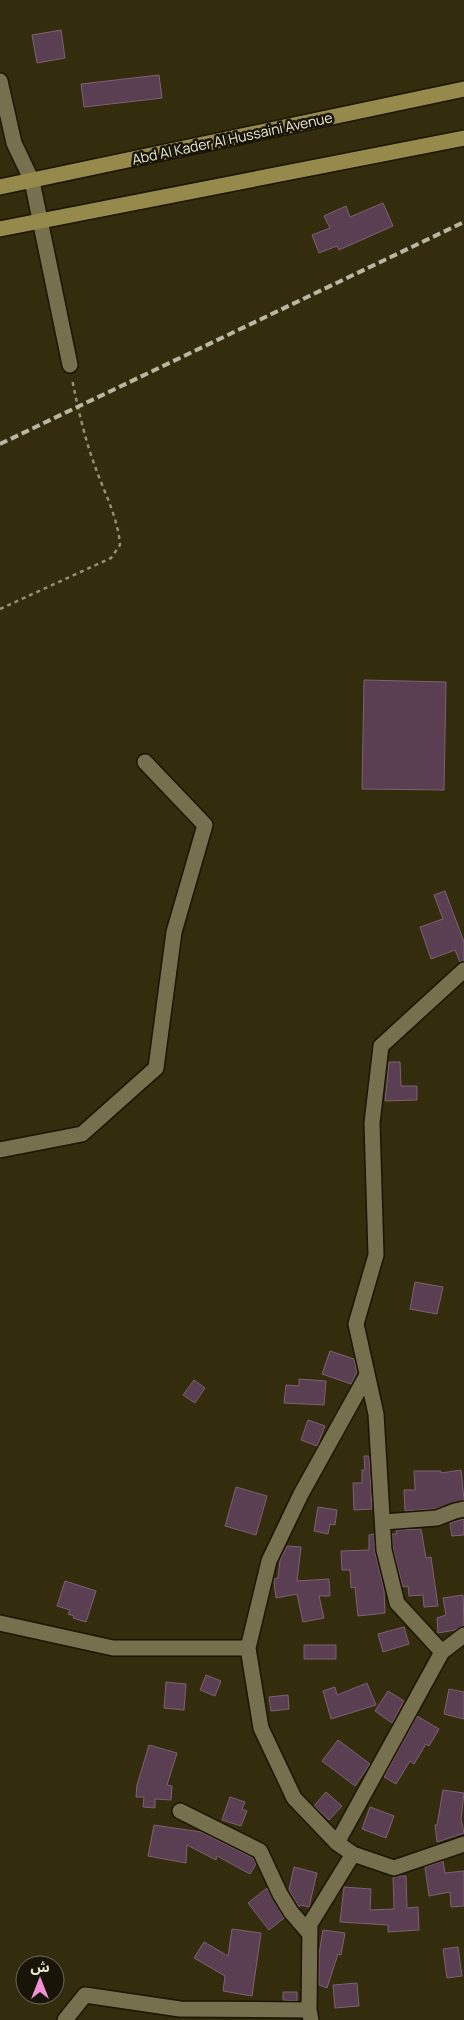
<svg xmlns="http://www.w3.org/2000/svg" width="464" height="2020" viewBox="0 0 464 2020" font-family="Manrope,'Noto Sans Arabic',sans-serif">
	<style>
		.building { fill: #5a3e51; stroke: #7e6074 }
		.lines { fill: none; stroke-linecap: round; stroke-linejoin: round }
		.minor-casing { stroke: #1a1501; stroke-width: 18 }
		.major-casing { stroke: #1a1501; stroke-width: 18 }
		.path { stroke: #959077; stroke-width: 2.5; stroke-dasharray: 4 4; stroke-linecap: butt }
		.minor { stroke: #76704f; stroke-width: 15 }
		.major { stroke: #958a4c; stroke-width: 15 }
		.rail { stroke: #bab7a0; stroke-width: 4; stroke-dasharray: 8 4; stroke-linecap: butt }
		.labels { text-anchor: middle; dominant-baseline: central; stroke-width: 5; stroke-linejoin: round; paint-order: stroke }
		.street-label { font-size: 14px; fill: #ece9d6; stroke: #181508 }
	</style>
	<rect width="100%" height="100%" fill="#332d0d"/>
	<!-- building -->
	<path class="building" d="M61,30L65,58L37,63L32,35Z
		M159,75L162,98L84,107L81,84Z
		M383,203L393,226L339,250L337,246L319,253L312,235L330,228L324,216L346,206L350,217Z
		M364,680L446,682L444,790L362,789Z
		M445,891L464,942V961L460,962L455,950L431,959L420,927L443,919L434,895Z
		M389,1062H400L401,1086H417V1100L385,1101Z
		M415,1282L443,1287L437,1314L410,1309Z
		M330,1351L354,1359L357,1372L351,1384L322,1374Z
		M299,1379L326,1381L324,1405L284,1403L286,1385L299,1386Z
		M194,1380L205,1388L195,1403L183,1395Z
		M308,1420L325,1426L317,1446L301,1440Z
		M364,1456H369L372,1509L354,1510L353,1483H362V1470H365Z
		M461,1470L464,1500L435,1509L405,1511L404,1490H415L414,1471H441V1473Z
		M236,1487L267,1496L256,1535L225,1526Z
		M318,1507L337,1510L335,1525L330,1524L328,1534L314,1531Z
		M464,1519V1535L452,1536L450,1523Z
		M421,1529L426,1558L431,1557L438,1606L424,1607L423,1595L409,1596L408,1586L403,1587L393,1549L392,1534H397L396,1530Z
		M374,1534L375,1552L384,1590L385,1613L358,1616L355,1587L351,1588L350,1570H342L341,1551L369,1550V1535Z
		M287,1546L301,1547L297,1581L329,1579L330,1596H319L324,1618L303,1622L297,1594L276,1598L274,1582V1579L278,1578L280,1560Z
		M65,1581L96,1591L86,1622L73,1618L74,1616L68,1614L70,1610L57,1606Z
		M463,1595L464,1626L455,1630L438,1633L437,1618L446,1615L443,1598Z
		M404,1627L409,1644L383,1652L378,1634Z
		M304,1645H336V1659H304Z
		M206,1675L221,1681L215,1696L200,1690Z
		M166,1682L186,1684L184,1710L164,1708Z
		M367,1683L376,1705L331,1719L323,1691L335,1687L337,1695Z
		M449,1689L464,1692V1719L444,1714Z
		M388,1691L404,1701L392,1723L375,1711Z
		M288,1695L289,1709L271,1711L269,1697Z
		M417,1716L439,1729L429,1746L426,1744L414,1764L410,1761L396,1784L384,1777Z
		M338,1740L370,1764L355,1786L322,1761Z
		M149,1745L177,1753L167,1785L172,1786L171,1800L155,1799V1808L143,1807L144,1797H136L137,1785Z
		M443,1790L464,1793L461,1819L464,1833L437,1842L435,1825H437Z
		M326,1792L342,1806L329,1820L314,1806Z
		M230,1797L245,1802L242,1809L247,1811L241,1826L222,1820Z
		M370,1807L394,1816L386,1838L362,1829Z
		M154,1825L201,1832L253,1858L256,1864L250,1874L217,1856L216,1860L187,1845L186,1863L148,1856Z
		M443,1861L445,1873L464,1871V1906L451,1907L450,1892L429,1896L425,1867Z
		M294,1867L317,1873L309,1907L301,1905L299,1907L289,1890Z
		M398,1876H406L407,1908L418,1907L419,1930L388,1932V1925L340,1922L344,1887L371,1889L370,1910L394,1909L393,1877Z
		M267,1888L284,1918L269,1930L248,1903Z
		M232,1929L261,1933L252,1996L223,1991L225,1976L194,1958L204,1942L228,1956Z
		M323,1930L345,1933L341,1955L338,1954L327,1988L319,1985V1954Z
		M458,1947L462,1976L447,1978L443,1949Z
		M357,1983L359,2006L335,2008L333,1985Z
		M283,1992H297V2001L283,2000Z"/>
	<g class="lines">
		<defs>
			<path id="minor" d="M0,81L14,143L32,181L70,365
				M0,1150L82,1134L156,1068L174,932L205,825L145,762
				M383,1522L437,1518L455,1511L464,1509
				M0,1623L113,1648H248L261,1728L294,1798L337,1843
				M248,1648L269,1561L301,1494L367,1375
				M442,1652L464,1635
				M180,1811L260,1851L280,1894L291,1912L310,1934
				M353,1854L394,1868L464,1844
				M65,2020L85,1995L180,2009L309,2010
				M311,2020L309,2010L310,1924L353,1854L337,1843L442,1652L397,1603L384,1550L376,1414L356,1324L376,1255L372,1123L381,1046L464,970"/>
			<path id="major" d="M0,187L464,89
				M0,229L464,138"/>
		</defs>
		<!-- minor casing -->
		<use href="#minor" class="minor-casing"/>
		<!-- major casing -->
		<use href="#major" class="major-casing"/>
		<!-- path -->
		<path class="path" d="M0,609L111,558L120,545C118,518 105,494 96,469C85,440 78,409 72,379"/>
		<!-- minor -->
		<use href="#minor" class="minor"/>
		<!-- major -->
		<use href="#major" class="major"/>
		<!-- rail -->
		<path class="rail" d="M0,444L464,222"/>
	</g>
	<g class="labels">
		<!-- street labels -->
		<g class="street-label">
			<text transform="translate(232 138) rotate(-12)">Abd Al Kader Al Hussaini Avenue</text>
		</g>
	</g>
	<!-- north arrow -->
	<g transform="translate(40 1980)"><circle r="24" fill="#181508" stroke="#6d6a5a"/>
	<path d="M0-4L9 19L0 12L-9 19Z" fill="#f391d6"/>
	<text y="-8" font-size="14" font-weight="bold" text-anchor="middle" fill="#ece9d6">ش</text>
	</g>
</svg>
